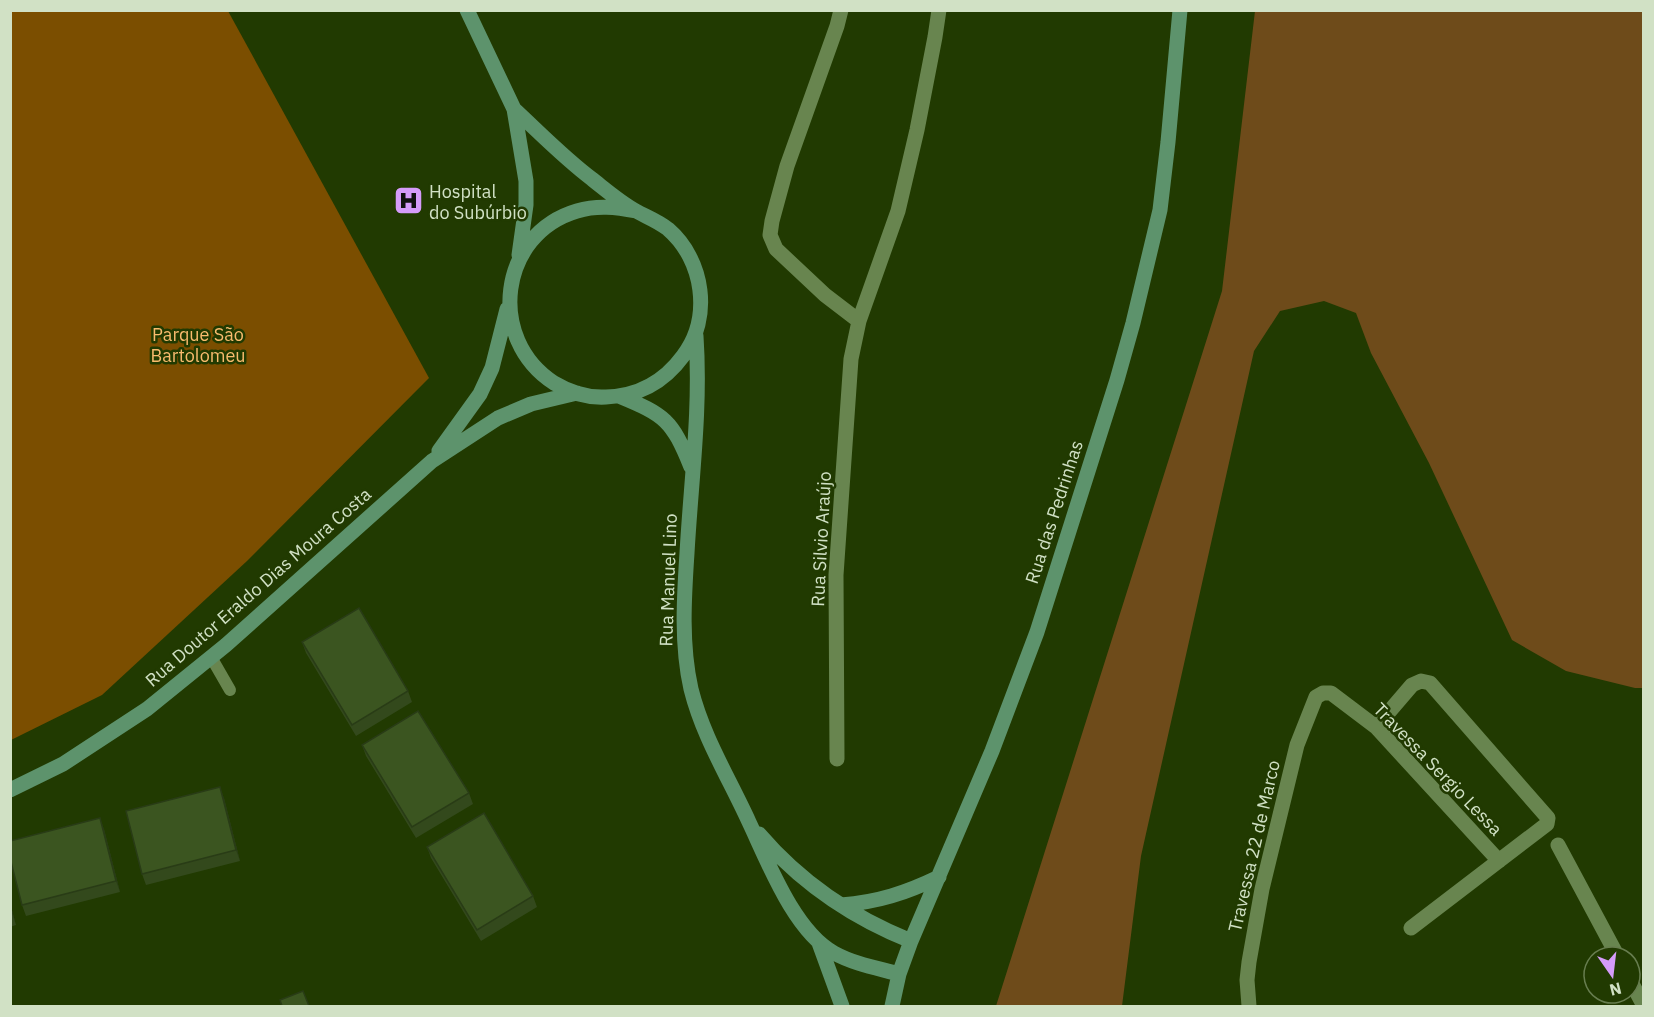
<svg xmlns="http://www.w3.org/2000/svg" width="1654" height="1017" viewBox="0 0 1654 1017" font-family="'IBM Plex Sans',sans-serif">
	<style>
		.green { fill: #6e4b1a }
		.forest { fill: #7b4e00 }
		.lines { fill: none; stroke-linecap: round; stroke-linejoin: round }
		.lane { stroke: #68854f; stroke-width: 12 }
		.street { stroke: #68854f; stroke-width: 15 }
		.secondary { stroke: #5d936c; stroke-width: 15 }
		.wall { fill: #33491c }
		.shaded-wall { fill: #293c16 }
		.building { fill: #3b5520; stroke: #293c16; stroke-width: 1.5 }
		.labels { text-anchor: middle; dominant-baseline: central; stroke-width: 5; stroke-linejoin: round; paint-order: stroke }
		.poi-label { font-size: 18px; fill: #d1e1c5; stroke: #213a01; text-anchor: start }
		.park-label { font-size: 18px; fill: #f9bb6e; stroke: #213a01 }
		.street-label { font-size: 18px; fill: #d1e1c5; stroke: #213a01 }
	</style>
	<rect width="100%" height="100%" fill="#213a01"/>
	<!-- green -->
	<path class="green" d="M1255,11H1643V688H1635L1566,671L1512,640L1429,463L1371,353L1356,313L1324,301L1280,311L1254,351L1141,856L1122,1006H996L1222,291Z"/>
	<!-- forest -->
	<path class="forest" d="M11,10L228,11L429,378L247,561L102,695L11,740Z"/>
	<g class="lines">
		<!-- lane -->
		<path class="lane" d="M211,657L230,690"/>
		<!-- street -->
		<path class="street" d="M841,10L837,26L787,166L772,221L770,235L776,249L825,295L859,321
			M1376,727L1412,685L1421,681L1430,683L1548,818L1547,824L1411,928
			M837,759L836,575L851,359L859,321L898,211L917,130L935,37L939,10
			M1558,845L1618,957
			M1630,980L1644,1006
			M1249,1006L1247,980L1249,962L1262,889L1297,745L1316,697L1323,693H1331L1376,727L1499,861"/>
		<!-- secondary -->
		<path class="secondary" d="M467,10L514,109L526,181V205L519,255
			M514,109C540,133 564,158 592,179C606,190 621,203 636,211C647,217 658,221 668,229C704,260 712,318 683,356C664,382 638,396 606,397C588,398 569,392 554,383C486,339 499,234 577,211C597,205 616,207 636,211
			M696,336C701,409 691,481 687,553C684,598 681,645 691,689C703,737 729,778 749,822C768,862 794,931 834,953C854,964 877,968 899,974
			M619,396C665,415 672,420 691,467
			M439,451L480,394L492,368L507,309
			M10,790L63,764L147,709L226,645L432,461L498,418L531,404L577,393
			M759,834C801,883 851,917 911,941
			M841,905C878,902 906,893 939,877
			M819,943L842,1006
			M892,1006L899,974L911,941L992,751L1037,632L1117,380L1133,323L1160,210L1168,142L1180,10"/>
	</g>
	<!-- wall -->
	<path class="wall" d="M302,642L408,691L412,702L356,736L306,653Z
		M362,745L469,793L473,804L416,838L366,756Z
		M224,798L240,861L146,885L142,874Z
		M104,829L120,892L26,916L22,905Z
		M427,847L533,896L537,907L481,941L431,858Z
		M10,903L16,925L10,927Z"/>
	<!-- shaded-wall -->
	<path class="shaded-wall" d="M220,787L224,798L240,861L236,850Z
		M100,818L104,829L120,892L116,881Z
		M10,903L16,925L10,907Z"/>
	<!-- building -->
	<path class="building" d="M359,608L408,691L352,725L302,642Z
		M418,711L469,793L412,827L362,745Z
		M220,787L236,850L142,874L126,811Z
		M484,813L533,896L477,930L427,847Z
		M100,818L116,881L22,905L10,858V841Z
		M303,991L309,1006H282L280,1000Z"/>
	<!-- icons -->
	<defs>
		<symbol id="hospital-square" viewBox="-11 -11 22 22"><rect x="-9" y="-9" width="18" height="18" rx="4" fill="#d59bfa" stroke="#213a01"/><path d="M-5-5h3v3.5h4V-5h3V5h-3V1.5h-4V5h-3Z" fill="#111"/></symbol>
	</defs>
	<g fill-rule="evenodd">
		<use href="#hospital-square" x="392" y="184" width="33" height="33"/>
	</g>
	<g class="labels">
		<!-- poi labels -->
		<g class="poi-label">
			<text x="429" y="191">Hospital<tspan x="429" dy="21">do Subúrbio</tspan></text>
		</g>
		<!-- park labels -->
		<g class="park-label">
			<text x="198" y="334">Parque São<tspan x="198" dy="21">Bartolomeu</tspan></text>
		</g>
		<!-- street labels -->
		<g class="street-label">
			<text transform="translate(1054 512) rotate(-72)">Rua das Pedrinhas</text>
			<text transform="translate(821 539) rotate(-87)">Rua Silvio Araújo</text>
			<text transform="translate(668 580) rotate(-88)">Rua Manuel Lino</text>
			<text transform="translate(258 587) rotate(-41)">Rua Doutor Eraldo Dias Moura Costa</text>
			<text transform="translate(1438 769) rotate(46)">Travessa Sergio Lessa</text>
			<text transform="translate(1254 846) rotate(-77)">Travessa 22 de Marco</text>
		</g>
	</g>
	<!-- border -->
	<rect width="1654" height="1017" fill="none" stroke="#d1e1c5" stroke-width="24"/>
	<!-- north arrow -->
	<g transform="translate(1612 975) rotate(166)"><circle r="28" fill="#213a01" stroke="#677d4f" stroke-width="1.5"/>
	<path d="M0-4.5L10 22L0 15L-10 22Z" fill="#d59bfa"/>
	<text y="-9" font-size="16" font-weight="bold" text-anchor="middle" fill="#d1e1c5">N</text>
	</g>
</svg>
